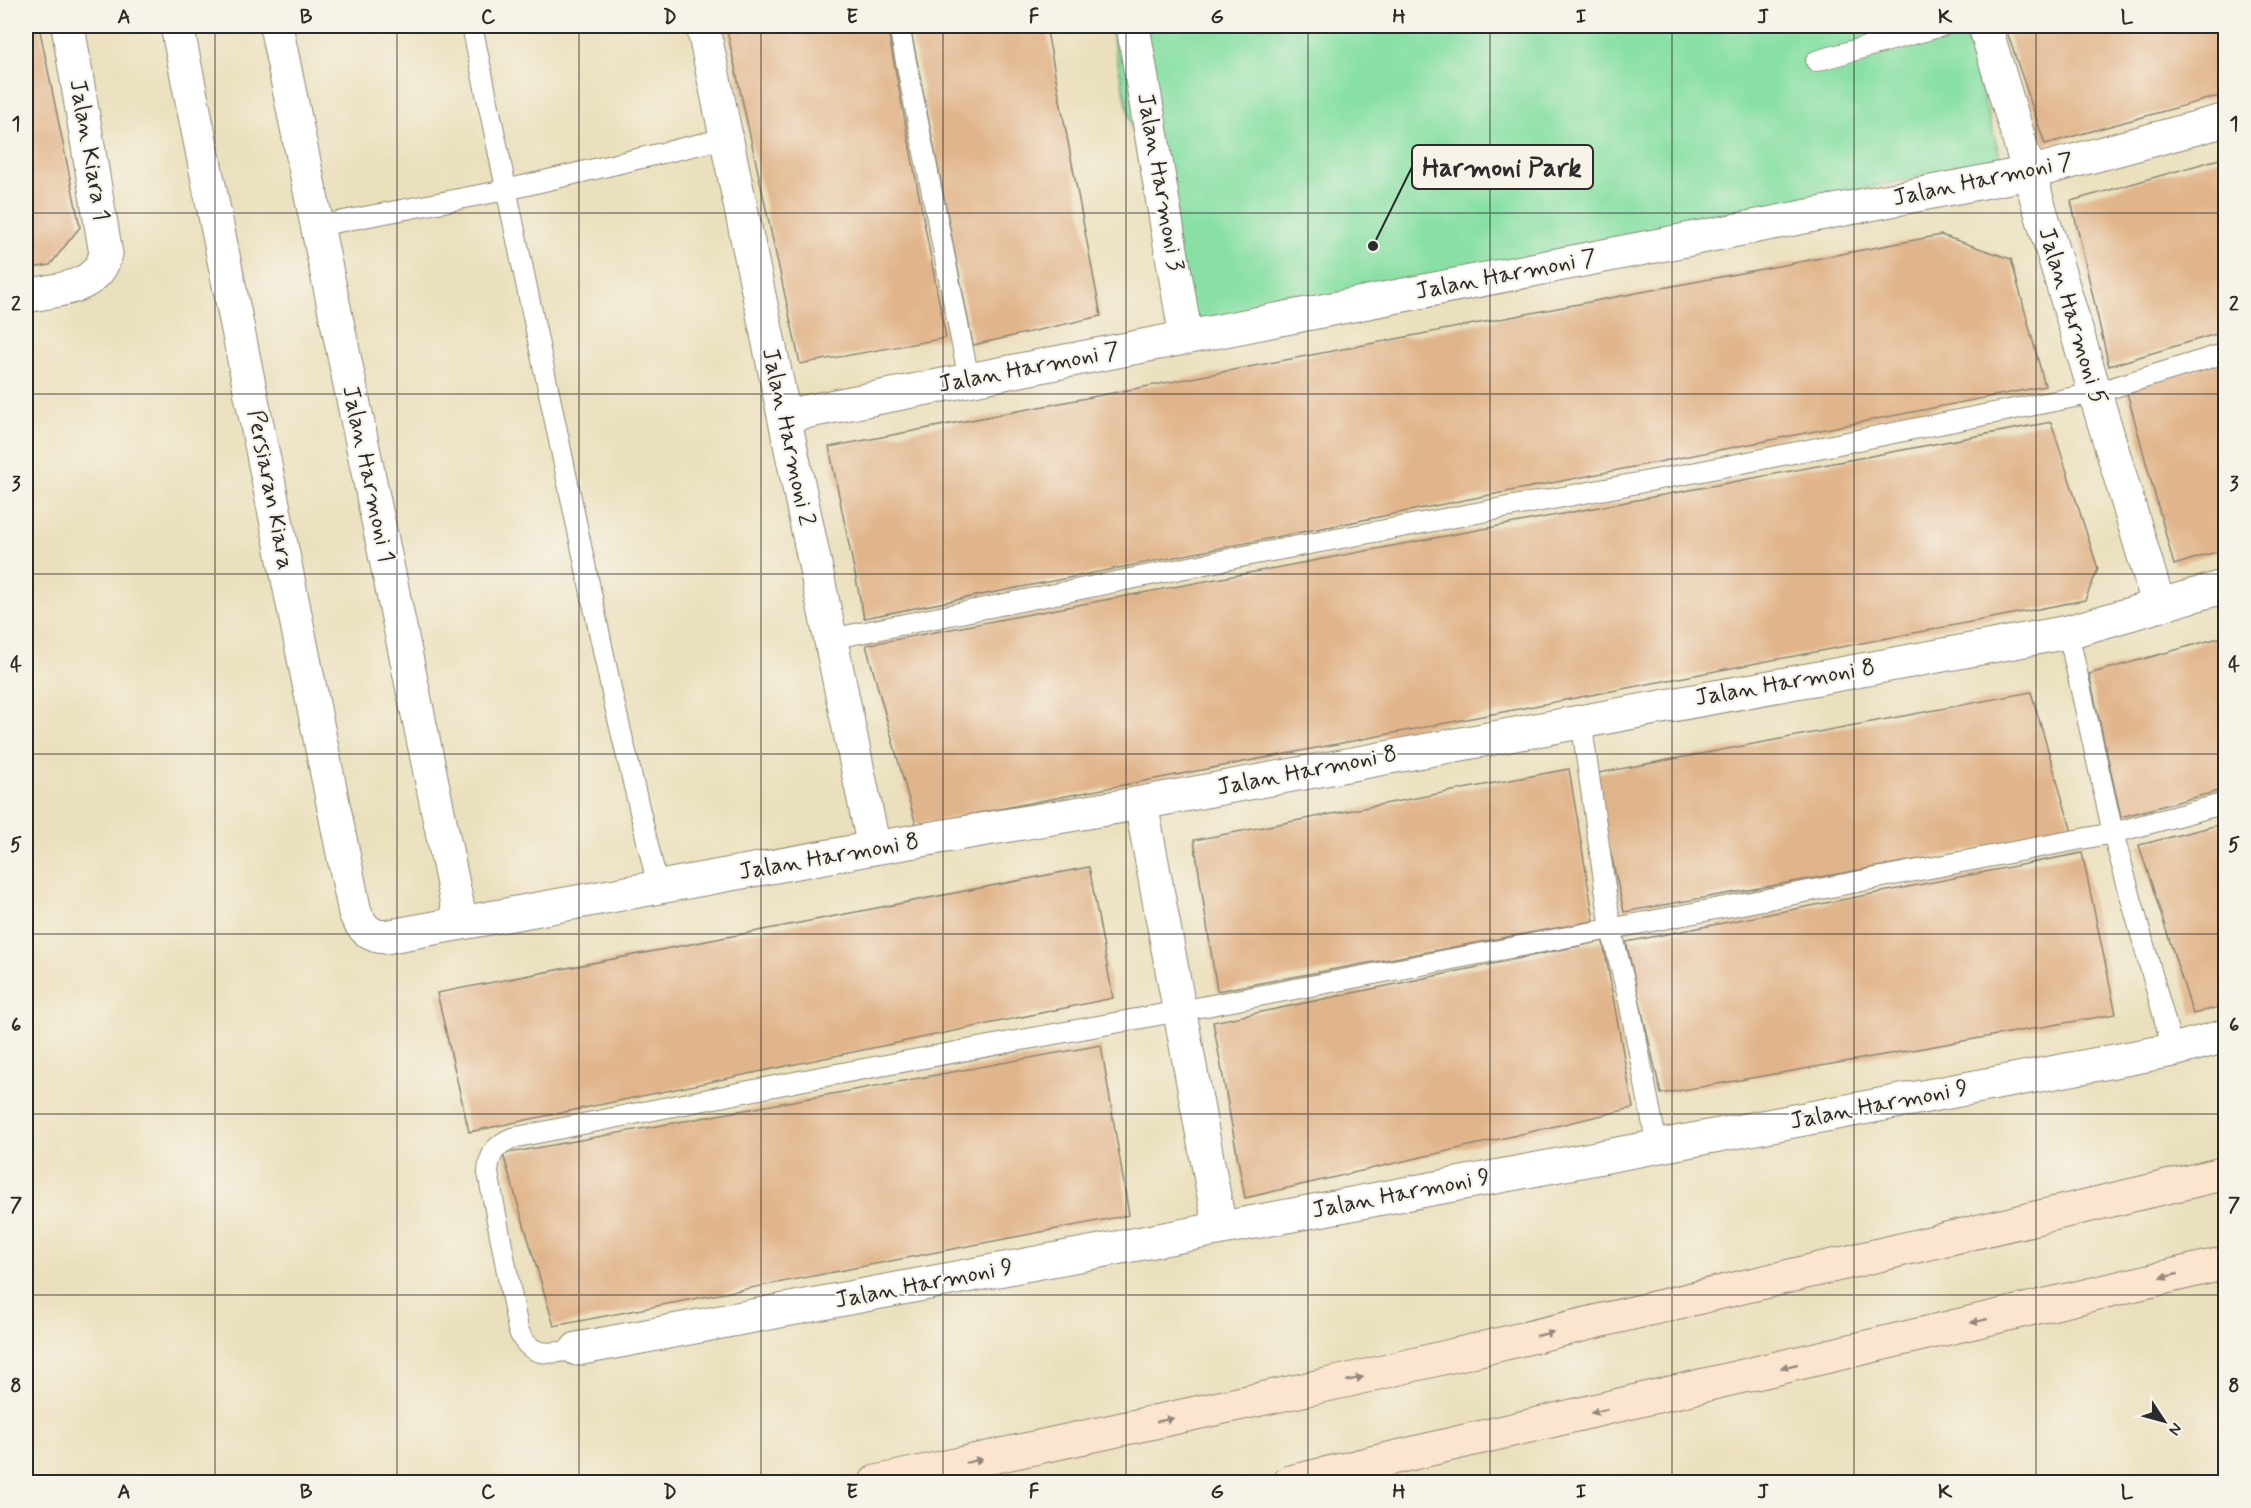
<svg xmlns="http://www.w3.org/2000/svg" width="2251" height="1508" viewBox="0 0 2251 1508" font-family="Mynerve,sans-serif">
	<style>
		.green { fill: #88e0a4; stroke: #5a8668; stroke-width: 1.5 }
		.building { fill: #e1b58b }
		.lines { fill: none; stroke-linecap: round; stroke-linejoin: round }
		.service-casing { stroke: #8b8674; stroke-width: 22 }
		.minor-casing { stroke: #8b8674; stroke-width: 35 }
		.secondary-casing { stroke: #8b8674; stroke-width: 35 }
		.service { stroke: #fff; stroke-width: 20 }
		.minor { stroke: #fff; stroke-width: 33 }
		.secondary { stroke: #fce5cf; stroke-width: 33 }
		.oneway { fill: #94887d }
		.grid { fill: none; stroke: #2b2b2b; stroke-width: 1.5; stroke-opacity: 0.55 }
		.labels { text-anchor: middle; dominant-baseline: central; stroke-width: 4.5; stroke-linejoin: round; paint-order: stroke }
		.street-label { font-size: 24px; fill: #2b2b2b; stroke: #f7f3e8 }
		.leader { fill: none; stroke: #2b2b2b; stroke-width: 2 }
		.callout-dot { fill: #2b2b2b; stroke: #f7f3e8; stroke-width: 2 }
		.callout { fill: #f7f3e8; stroke: #2b2b2b; stroke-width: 2 }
		.callout-label { font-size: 26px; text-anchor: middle; font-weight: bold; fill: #2b2b2b }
		.neatline { fill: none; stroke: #2b2b2b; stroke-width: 2 }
		.grid-label { font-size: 20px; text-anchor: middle; font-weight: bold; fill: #2b2b2b }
	</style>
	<rect width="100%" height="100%" fill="#f7f3e8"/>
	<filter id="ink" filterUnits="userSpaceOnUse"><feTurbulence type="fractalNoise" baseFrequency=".0167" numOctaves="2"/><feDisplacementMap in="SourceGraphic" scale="12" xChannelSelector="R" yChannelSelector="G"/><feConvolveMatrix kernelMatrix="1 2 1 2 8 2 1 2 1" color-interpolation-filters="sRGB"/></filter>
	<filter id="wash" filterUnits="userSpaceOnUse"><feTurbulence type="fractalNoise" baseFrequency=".008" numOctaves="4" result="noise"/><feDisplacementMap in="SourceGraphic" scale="24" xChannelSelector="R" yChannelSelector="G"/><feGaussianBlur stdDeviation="1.35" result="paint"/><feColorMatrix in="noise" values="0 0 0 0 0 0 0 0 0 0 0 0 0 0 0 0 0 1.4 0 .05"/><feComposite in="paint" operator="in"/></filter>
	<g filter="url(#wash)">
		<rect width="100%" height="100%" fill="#ebe0bd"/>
		<!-- green -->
		<path class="green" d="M1110,26H1963L2001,160L1176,332Z"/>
		<g id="blocks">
			<!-- building -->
			<path class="building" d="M26,26H39L80,227L50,265L26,269Z
				M726,26H887L946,338L800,364Z
				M910,26H1046L1101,316L973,345Z
				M2005,26H2226V94L2045,144Z
				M2226,157V331L2109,366L2071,201Z
				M1941,235L2011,259L2045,386L864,618L829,447Z
				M2226,360V549L2174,565L2126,389Z
				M2051,422L2098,569L2085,600L916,825L866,645Z
				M2226,636V789L2121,817L2089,674Z
				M2031,692L2072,832L1624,912L1593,774Z
				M1569,769L1594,921L1217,991L1194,840Z
				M2226,823V1005L2193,1014L2139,845Z
				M2082,853L2116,1014L1661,1094L1626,942Z
				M1089,867L1113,998L469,1132L437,993Z
				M1603,941L1633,1108L1245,1198L1213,1022Z
				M1101,1045L1129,1215L554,1326L503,1154Z"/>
		</g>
	</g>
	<g filter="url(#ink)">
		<use href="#blocks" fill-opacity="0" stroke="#8b8674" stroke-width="1.5"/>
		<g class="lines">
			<defs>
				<path id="service" d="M472,26L613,698L658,887
					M899,26L969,380
					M1816,61L1942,26
					M317,226L506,190L726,138
					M2068,632L2113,833L2173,1050
					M830,639L1250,555L1692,473L2095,393L2226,353
					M1581,720L1611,929L1629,1001L1657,1146
					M577,1349C550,1354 529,1359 518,1329L488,1173C489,1155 495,1145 512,1138L815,1078L1180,1011L2113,833L2226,803"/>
				<path id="minor" d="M177,26L355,913C361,927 369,936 385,937L874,848L1141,803L2068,632L2226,586
					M276,26L461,923
					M703,26L874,848
					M1133,26L1186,338
					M1985,26L2159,606
					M26,296C57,289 96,291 106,254L68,26
					M784,416L2029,173L2226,120
					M1141,803L1220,1228
					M577,1349L2173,1050L2226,1036"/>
				<path id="secondary" d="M876,1482L1349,1380L2226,1173
					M1290,1482L2226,1263"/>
			</defs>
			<!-- service casing -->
			<use href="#service" class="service-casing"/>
			<!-- minor casing -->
			<use href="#minor" class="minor-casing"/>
			<!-- secondary casing -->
			<use href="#secondary" class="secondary-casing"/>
			<!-- service -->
			<use href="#service" class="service"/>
			<!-- minor -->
			<use href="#minor" class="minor"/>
			<!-- secondary -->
			<use href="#secondary" class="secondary"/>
		</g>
		<!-- one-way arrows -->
		<defs><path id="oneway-solid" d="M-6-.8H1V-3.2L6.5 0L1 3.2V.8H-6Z" transform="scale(1.5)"/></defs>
		<g class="oneway">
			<use href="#oneway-solid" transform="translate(2169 1276) rotate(167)"/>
			<use href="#oneway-solid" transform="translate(1979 1321) rotate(167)"/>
			<use href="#oneway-solid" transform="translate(1545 1334) rotate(-13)"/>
			<use href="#oneway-solid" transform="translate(1789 1366) rotate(167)"/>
			<use href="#oneway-solid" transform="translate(1355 1379) rotate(-13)"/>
			<use href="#oneway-solid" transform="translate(1599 1411) rotate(167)"/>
			<use href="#oneway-solid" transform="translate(1165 1420) rotate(-12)"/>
			<use href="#oneway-solid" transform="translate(974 1461) rotate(-12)"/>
		</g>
	</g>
	<!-- grid -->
	<path class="grid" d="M215,26V1482M397,26V1482M579,26V1482M761,26V1482M943,26V1482M1126,26V1482M1308,26V1482M1490,26V1482M1672,26V1482M1854,26V1482M2036,26V1482M26,213H2226M26,394H2226M26,574H2226M26,754H2226M26,934H2226M26,1114H2226M26,1295H2226"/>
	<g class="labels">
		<!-- street labels -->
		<g class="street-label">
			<text transform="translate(89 150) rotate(80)">Jalan Kiara 1</text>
			<text transform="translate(1983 180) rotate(-12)">Jalan Harmoni 7</text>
			<text transform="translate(1160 182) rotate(80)">Jalan Harmoni 3</text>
			<text transform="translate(1506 275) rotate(-11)">Jalan Harmoni 7</text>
			<text transform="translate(2072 316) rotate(73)">Jalan Harmoni 5</text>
			<text transform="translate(1029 368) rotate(-11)">Jalan Harmoni 7</text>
			<text transform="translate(788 437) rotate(78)">Jalan Harmoni 2</text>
			<text transform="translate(368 474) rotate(78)">Jalan Harmoni 1</text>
			<text transform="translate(270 490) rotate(79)">Persiaran Kiara</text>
			<text transform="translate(1785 683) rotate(-10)">Jalan Harmoni 8</text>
			<text transform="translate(1307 771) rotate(-11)">Jalan Harmoni 8</text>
			<text transform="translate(829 857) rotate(-10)">Jalan Harmoni 8</text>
			<text transform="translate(1879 1105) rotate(-11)">Jalan Harmoni 9</text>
			<text transform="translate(1401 1194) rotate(-11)">Jalan Harmoni 9</text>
			<text transform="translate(924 1284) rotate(-11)">Jalan Harmoni 9</text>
		</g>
	</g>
	<!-- callouts -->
	<path class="leader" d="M1373 246L1412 167"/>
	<circle class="callout-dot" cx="1373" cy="246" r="6"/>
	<rect class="callout" x="1412" y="145" width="181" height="44" rx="6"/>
	<g class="callout-label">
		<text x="1502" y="176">Harmoni Park</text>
	</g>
	<!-- margin -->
	<rect width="2251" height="1508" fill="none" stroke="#f7f3e8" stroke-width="66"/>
	<!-- north arrow -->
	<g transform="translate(2164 1421) rotate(126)" stroke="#f7f3e8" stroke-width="4.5" paint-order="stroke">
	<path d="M0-4.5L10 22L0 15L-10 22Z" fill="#2b2b2b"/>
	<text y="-9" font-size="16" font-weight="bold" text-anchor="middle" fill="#2b2b2b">N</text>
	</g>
	<rect x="33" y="33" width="2185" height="1442" class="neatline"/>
	<g class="grid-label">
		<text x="124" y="23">A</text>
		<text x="306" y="23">B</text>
		<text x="488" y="23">C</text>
		<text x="670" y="23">D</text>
		<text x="852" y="23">E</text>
		<text x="1034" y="23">F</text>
		<text x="1217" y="23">G</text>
		<text x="1399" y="23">H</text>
		<text x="1581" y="23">I</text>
		<text x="1763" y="23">J</text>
		<text x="1945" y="23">K</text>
		<text x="2127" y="23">L</text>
		<text x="16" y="130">1</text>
		<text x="2234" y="130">1</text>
		<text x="16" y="310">2</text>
		<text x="2234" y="310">2</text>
		<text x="16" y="490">3</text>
		<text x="2234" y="490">3</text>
		<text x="16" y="671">4</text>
		<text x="2234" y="671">4</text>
		<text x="16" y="851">5</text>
		<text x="2234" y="851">5</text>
		<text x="16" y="1031">6</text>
		<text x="2234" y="1031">6</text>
		<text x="16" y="1211">7</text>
		<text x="2234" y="1211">7</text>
		<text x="16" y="1392">8</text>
		<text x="2234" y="1392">8</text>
		<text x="124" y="1498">A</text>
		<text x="306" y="1498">B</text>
		<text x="488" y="1498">C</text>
		<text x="670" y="1498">D</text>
		<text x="852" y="1498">E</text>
		<text x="1034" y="1498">F</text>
		<text x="1217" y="1498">G</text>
		<text x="1399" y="1498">H</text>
		<text x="1581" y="1498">I</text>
		<text x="1763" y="1498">J</text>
		<text x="1945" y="1498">K</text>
		<text x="2127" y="1498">L</text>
	</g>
</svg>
